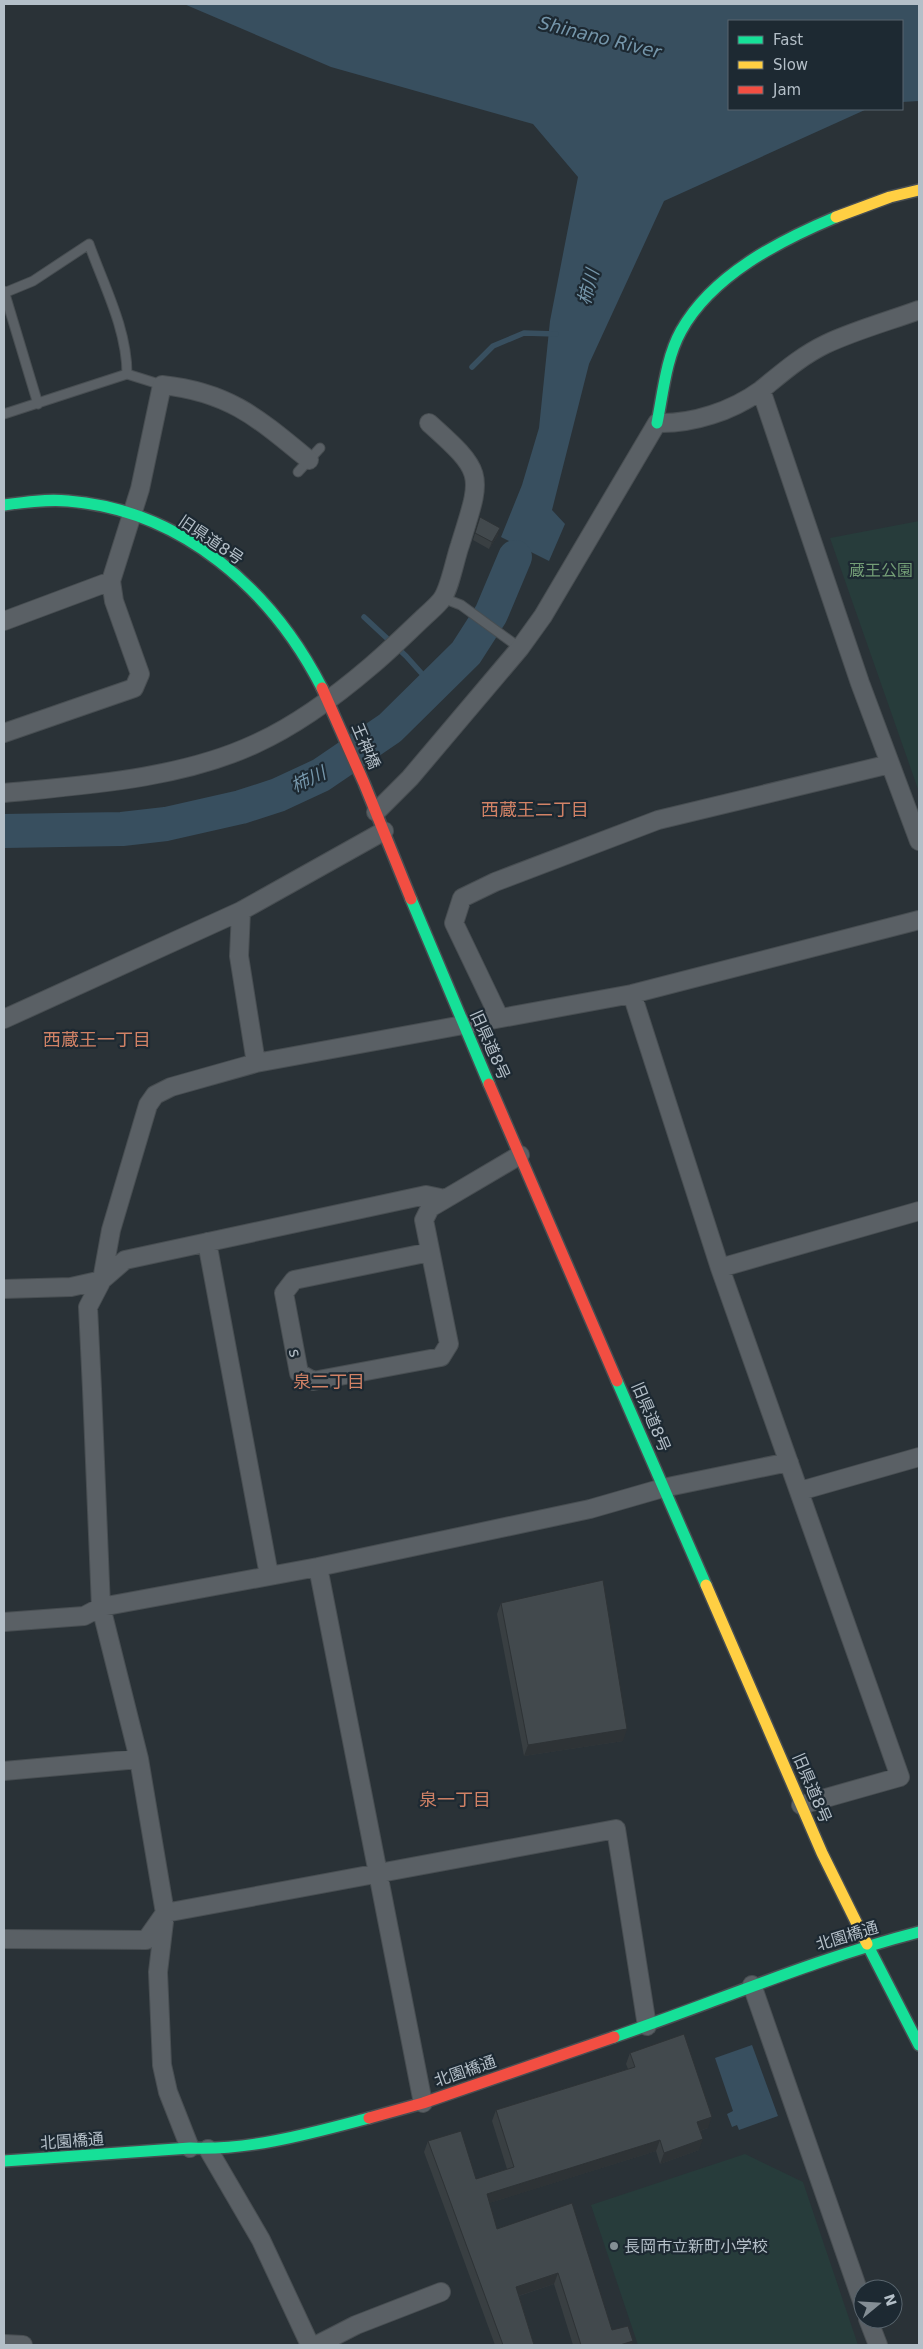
<svg xmlns="http://www.w3.org/2000/svg" width="923" height="2349" viewBox="0 0 923 2349" font-family="'DejaVu Sans','Noto Sans JP',sans-serif">
	<style>
		.green { fill: #273c3b }
		.water { fill: #384f5f }
		.lines { fill: none; stroke-linecap: round; stroke-linejoin: round }
		.stream { stroke: #384f5f; stroke-width: 5.5 }
		.river { stroke: #384f5f; stroke-width: 34 }
		.lane-casing { stroke: #484e52; stroke-width: 11 }
		.street-casing { stroke: #484e52; stroke-width: 20 }
		.fast-casing { stroke: #484e52; stroke-width: 14 }
		.slow-casing { stroke: #484e52; stroke-width: 14 }
		.jam-casing { stroke: #484e52; stroke-width: 14 }
		.lane { stroke: #5a6065; stroke-width: 9 }
		.street { stroke: #5a6065; stroke-width: 18 }
		.fast { stroke: #16e098; stroke-width: 11 }
		.slow { stroke: #ffcf43; stroke-width: 11 }
		.jam { stroke: #f24e42; stroke-width: 11 }
		.wall { fill: #393f42 }
		.shaded-wall { fill: #2e3336 }
		.building { fill: #42494d; stroke: #2e3336 }
		.poi-dot { fill: #848e95; stroke: #1d2932; stroke-width: 2 }
		.labels { text-anchor: middle; dominant-baseline: central; stroke-width: 4.5; stroke-linejoin: round; paint-order: stroke }
		.street-label { font-size: 16px; fill: #b4bfc8; stroke: #1d2932 }
		.park-label { font-size: 16px; fill: #739d76; stroke: #1d2932 }
		.poi-label { font-size: 16px; fill: #b4bfc8; stroke: #1d2932; text-anchor: start }
		.water-label { font-size: 18px; font-style: italic; fill: #7596aa; stroke: #1d2932 }
		.neighbourhood-label { font-size: 18px; fill: #d18266; stroke: #1d2932 }
	</style>
	<rect width="100%" height="100%" fill="#2a3237"/>
	<!-- green -->
	<path class="green" d="M919,521V792L830,538Z
		M745,2154L803,2182L858,2345H638L591,2205Z"/>
	<!-- water -->
	<path class="water" d="M184,4H919V101L902,102V21H729V109H867L664,201L589,364L552,510L565,524L549,561L501,537L522,485L539,428L550,321L578,177L533,124L331,67Z
		M752,2045L778,2116L739,2130L737,2125L732,2127L727,2114L733,2111L715,2058Z"/>
	<g class="lines">
		<!-- stream -->
		<path class="stream" d="M472,367L493,346L524,333L556,334
			M364,617L406,656L432,685"/>
		<!-- river -->
		<path class="river" d="M4,831L122,829L166,824L241,807L278,795L321,775L390,728L466,653L491,614L515,557"/>
		<defs>
			<path id="lane" d="M4,291L38,404
				M4,293L33,281L89,244C104,286 127,329 127,374
				M4,414L127,374L162,385
				M298,472L320,448
				M443,598L461,605L520,648"/>
			<path id="street" d="M761,390L860,683L919,841
				M4,621L111,581
				M4,733L134,688L140,674L114,601L111,581L140,489L162,385C229,392 258,418 309,460
				M4,793C85,785 180,779 255,744C297,725 336,696 371,666C389,651 406,634 423,618C429,612 437,606 442,599C450,588 455,559 460,545C482,474 486,474 429,423
				M376,812L410,778L520,648L543,616L657,423C693,424 732,411 761,390C782,373 801,356 826,344C856,330 889,321 919,310
				M241,911L239,956L256,1063
				M632,994L720,1268L900,1777L801,1805
				M499,1017L454,923L462,898L495,882L658,820L890,764
				M4,1019L241,911L384,831
				M207,1242L269,1575
				M430,1252L294,1280L284,1293L299,1373L313,1381L441,1357L449,1344L424,1220L430,1208L520,1155
				M720,1268L919,1211
				M4,1289L71,1287L102,1280L125,1260L426,1195L445,1199
				M800,1491L919,1457
				M318,1567L423,2103
				M4,1622L84,1616L101,1607L318,1567L590,1509L663,1488L789,1462
				M4,1771L139,1759
				M4,1939L146,1940L165,1913L616,1829L647,2026
				M752,1985L863,2304
				M190,2148L168,2092L162,2065L158,1972L165,1913L139,1759L101,1607L92,1389L88,1307L102,1280L111,1230L148,1105L155,1095L171,1087L256,1063L632,994L919,920
				M208,2149L261,2240L310,2345
				M868,2319L878,2345
				M4,2344L23,2345
				M317,2345L356,2325L441,2292"/>
			<path id="fast" d="M657,423C663,393 666,358 681,331C712,275 779,241 836,217
				M4,505C25,502 47,499 68,501C182,510 272,590 322,688
				M411,899L489,1084
				M617,1381L706,1585
				M867,1944L919,2045
				M614,2037C716,2002 814,1959 919,1932
				M4,2161L190,2148C249,2151 312,2133 369,2118"/>
			<path id="slow" d="M836,217L890,197L919,190
				M706,1585L822,1853L867,1944"/>
			<path id="jam" d="M322,688L364,783L411,899
				M489,1084L617,1381
				M369,2118L423,2103L614,2037"/>
		</defs>
		<!-- lane casing -->
		<use href="#lane" class="lane-casing"/>
		<!-- street casing -->
		<use href="#street" class="street-casing"/>
		<!-- fast casing -->
		<use href="#fast" class="fast-casing"/>
		<!-- slow casing -->
		<use href="#slow" class="slow-casing"/>
		<!-- jam casing -->
		<use href="#jam" class="jam-casing"/>
		<!-- lane -->
		<use href="#lane" class="lane"/>
		<!-- street -->
		<use href="#street" class="street"/>
		<!-- fast -->
		<use href="#fast" class="fast"/>
		<!-- slow -->
		<use href="#slow" class="slow"/>
		<!-- jam -->
		<use href="#jam" class="jam"/>
	</g>
	<!-- wall -->
	<path class="wall" d="M480,517L498,535L489,549L473,540Z
		M501,1603L623,1741L524,1756L497,1614Z
		M630,2053L708,2128L700,2131L699,2150L660,2164L656,2151L489,2203L497,2229L572,2203L612,2330L632,2345H573L554,2284L519,2296L534,2345H495L424,2152L428,2141L476,2179L507,2169L492,2121L496,2110L628,2069L626,2064Z"/>
	<!-- shaded-wall -->
	<path class="shaded-wall" d="M500,528L498,535L489,549L492,542Z
		M627,1729L623,1741L524,1756L528,1745Z
		M712,2117L708,2128L693,2133L697,2122Z
		M703,2139L699,2150L660,2164L664,2153Z
		M660,2140L656,2151L483,2205L487,2194Z
		M558,2273L554,2284L512,2298L516,2287Z
		M633,2341L632,2345H620Z"/>
	<!-- building -->
	<path class="building" d="M480,517L500,528L492,542L475,533Z
		M603,1580L627,1729L528,1745L501,1603Z
		M684,2034L712,2117L697,2122L703,2139L664,2153L660,2140L487,2194L497,2229L572,2203L612,2330L628,2326L633,2341L620,2345H581L558,2273L516,2287L534,2345H503L428,2141L461,2131L476,2179L514,2167L496,2110L635,2067L630,2053Z"/>
	<!-- markers -->
	<circle class="poi-dot" cx="614" cy="2246" r="5"/>
	<g class="labels">
		<!-- street labels -->
		<g class="street-label">
			<text transform="translate(211 540) rotate(34)">旧県道8号</text>
			<text transform="translate(366 746) rotate(67)">王神橋</text>
			<text transform="translate(490 1045) rotate(66)">旧県道8号</text>
			<text transform="translate(295 1353) rotate(79)">s</text>
			<text transform="translate(651 1417) rotate(67)">旧県道8号</text>
			<text transform="translate(812 1788) rotate(67)">旧県道8号</text>
			<text transform="translate(847 1936) rotate(-17)">北園橋通</text>
			<text transform="translate(465 2071) rotate(-19)">北園橋通</text>
			<text transform="translate(72 2141) rotate(-4)">北園橋通</text>
		</g>
		<!-- park labels -->
		<g class="park-label">
			<text x="881" y="570">蔵王公園</text>
		</g>
		<!-- poi labels -->
		<g class="poi-label">
			<text x="624" y="2246">長岡市立新町小学校</text>
		</g>
		<!-- water labels -->
		<g class="water-label">
			<text transform="translate(600 37) rotate(14)">Shinano River</text>
			<text transform="translate(588 287) rotate(-75)">柿川</text>
			<text transform="translate(308 779) rotate(-25)">柿川</text>
		</g>
		<!-- neighbourhood labels -->
		<g class="neighbourhood-label">
			<text x="535" y="809">西蔵王二丁目</text>
			<text x="97" y="1039">西蔵王一丁目</text>
			<text x="329" y="1381">泉二丁目</text>
			<text x="455" y="1799">泉一丁目</text>
		</g>
	</g>
	<!-- border -->
	<rect width="923" height="2349" fill="none" stroke="#b4bfc8" stroke-width="10"/>
	<!-- legend -->
	<rect x="728" y="20" width="175" height="90" fill="#1d2932" stroke="#59656e"/>
	<rect x="738" y="36" width="25" height="8" fill="#16e098" stroke="#59656e"/>
	<text x="773" y="45" font-size="15" fill="#b4bfc8">Fast</text>
	<rect x="738" y="61" width="25" height="8" fill="#ffcf43" stroke="#59656e"/>
	<text x="773" y="70" font-size="15" fill="#b4bfc8">Slow</text>
	<rect x="738" y="86" width="25" height="8" fill="#f24e42" stroke="#59656e"/>
	<text x="773" y="95" font-size="15" fill="#b4bfc8">Jam</text>
	<!-- north arrow -->
	<g transform="translate(878 2304) rotate(72)"><circle r="24" fill="#1d2932" stroke="#59656e"/>
	<path d="M0-4L9 19L0 12L-9 19Z" fill="#848e95"/>
	<text y="-8" font-size="14" font-weight="bold" text-anchor="middle" fill="#b4bfc8">N</text>
	</g>
</svg>
